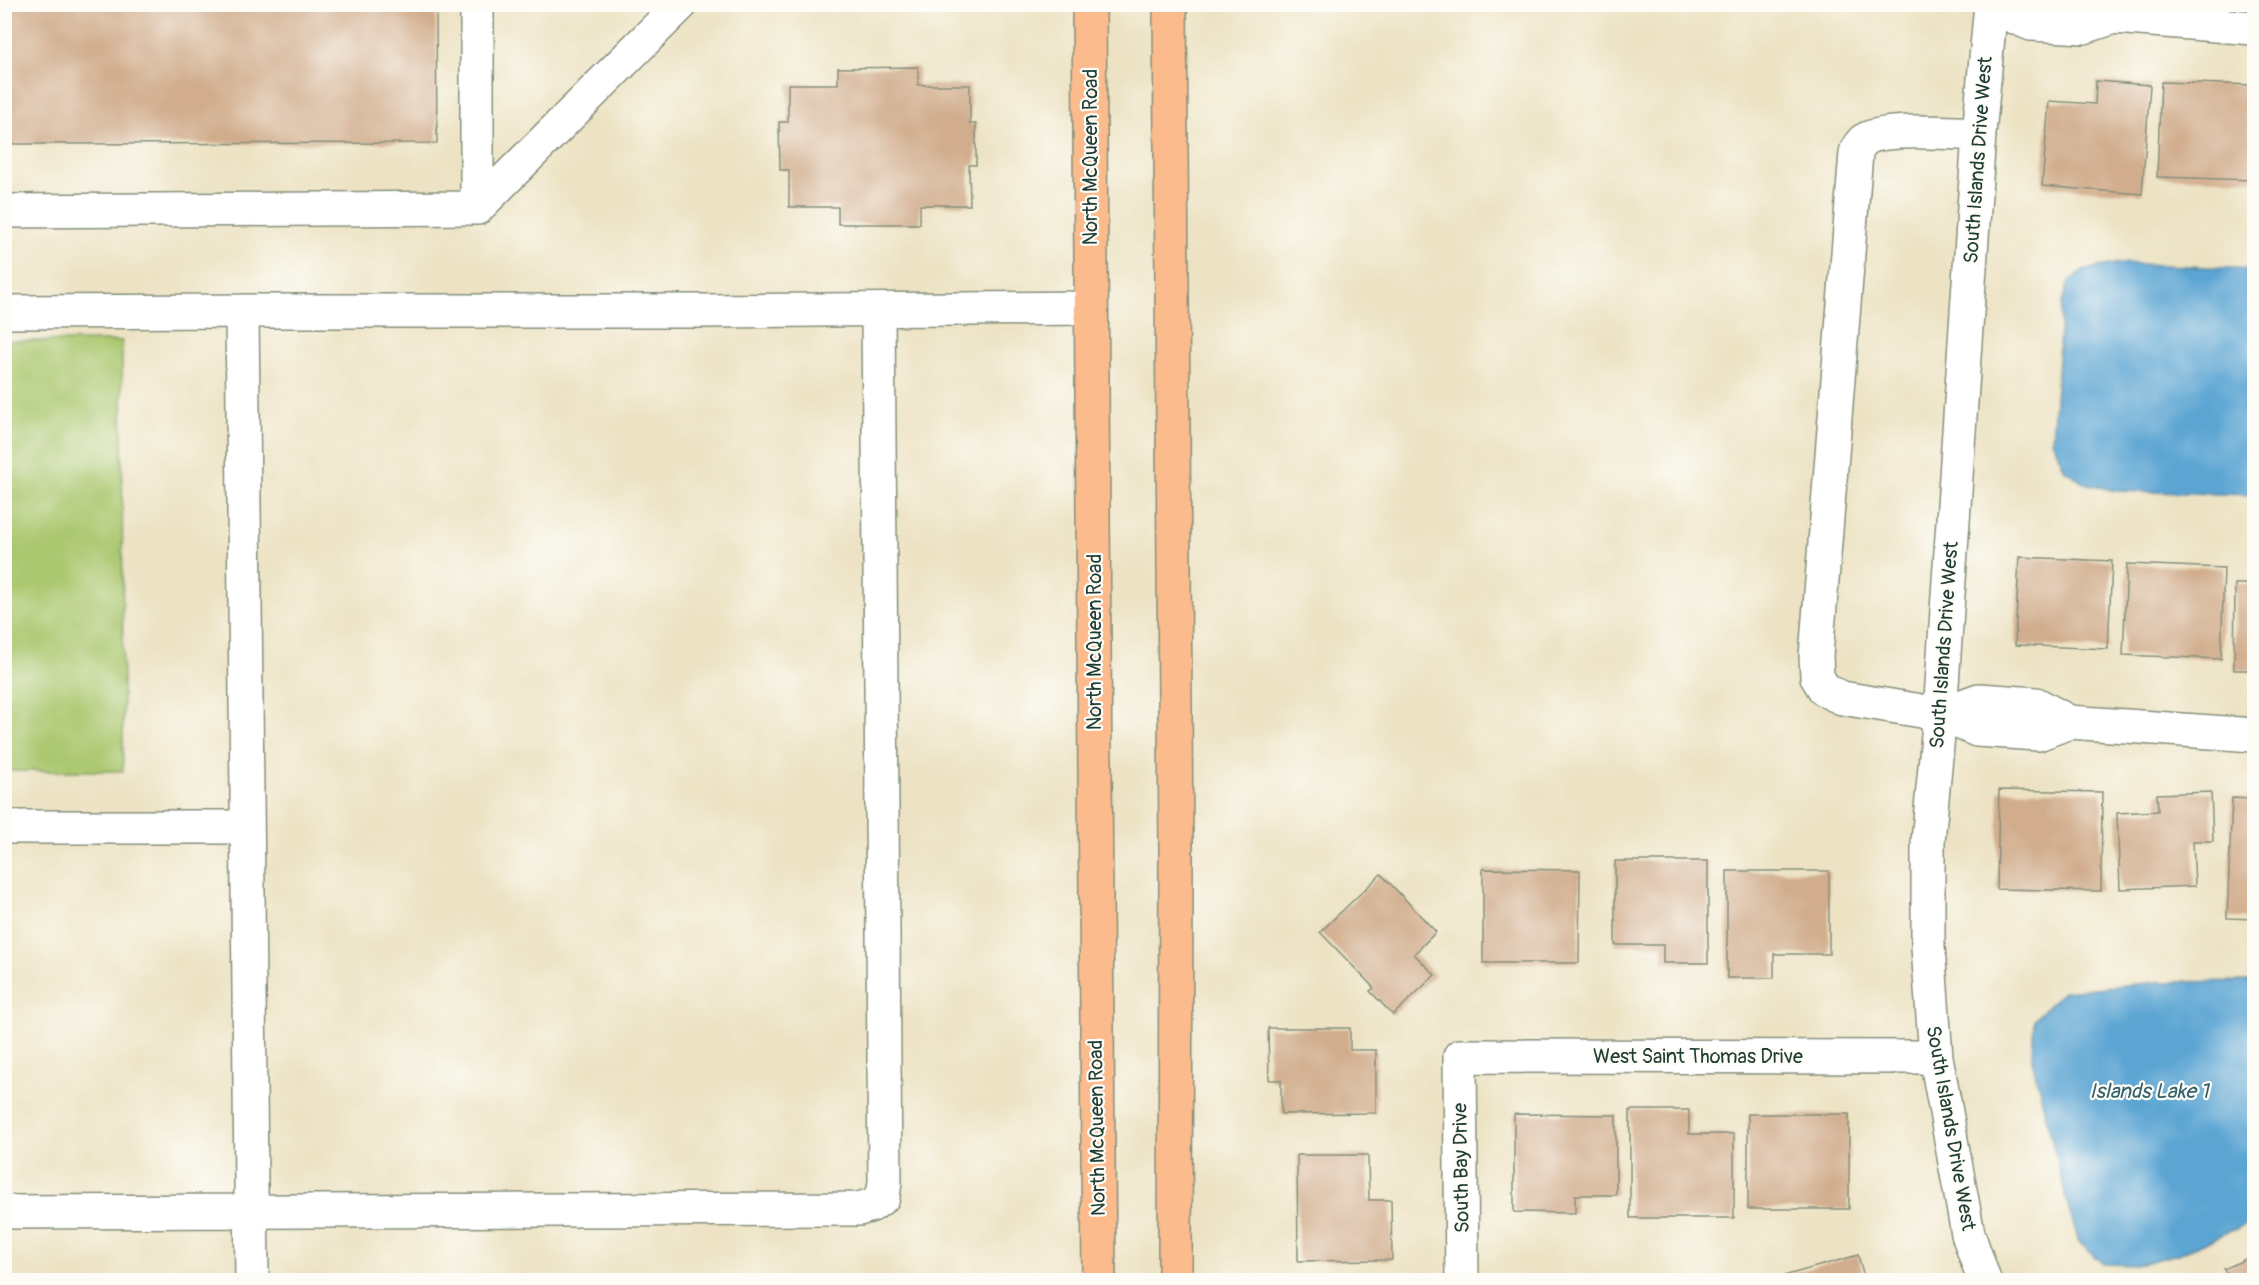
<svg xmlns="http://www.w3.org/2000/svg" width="2259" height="1285" viewBox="0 0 2259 1285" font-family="Pangolin,sans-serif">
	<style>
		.green { fill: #abc870; stroke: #658252; stroke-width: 1.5 }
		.water { fill: #5ba5d3; stroke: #3d7184; stroke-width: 1.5 }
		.building { fill: #d1ad8d }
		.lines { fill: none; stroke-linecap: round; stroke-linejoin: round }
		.minor-casing { stroke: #86907c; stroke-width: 36 }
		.major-casing { stroke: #86907c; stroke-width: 36 }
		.minor { stroke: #fff; stroke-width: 33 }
		.major { stroke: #fbbb8d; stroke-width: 33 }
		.labels { text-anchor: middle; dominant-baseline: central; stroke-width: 4.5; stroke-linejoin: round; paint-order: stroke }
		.street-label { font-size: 20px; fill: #1f3d34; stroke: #fdfcf7 }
		.water-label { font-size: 21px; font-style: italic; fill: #34616c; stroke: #fdfcf7 }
	</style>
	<rect width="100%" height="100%" fill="#fdfcf7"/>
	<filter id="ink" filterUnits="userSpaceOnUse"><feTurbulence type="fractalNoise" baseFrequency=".0167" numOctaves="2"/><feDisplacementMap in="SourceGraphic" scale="12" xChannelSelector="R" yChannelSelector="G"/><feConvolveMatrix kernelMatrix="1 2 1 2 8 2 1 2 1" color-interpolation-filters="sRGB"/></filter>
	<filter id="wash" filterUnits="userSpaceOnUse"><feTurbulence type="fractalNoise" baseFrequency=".008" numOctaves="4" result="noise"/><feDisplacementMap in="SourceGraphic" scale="24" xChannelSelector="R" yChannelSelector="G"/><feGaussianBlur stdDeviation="1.35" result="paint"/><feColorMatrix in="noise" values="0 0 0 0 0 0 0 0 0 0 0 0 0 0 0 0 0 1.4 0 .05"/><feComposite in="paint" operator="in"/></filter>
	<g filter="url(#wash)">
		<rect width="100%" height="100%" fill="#ede3c4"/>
		<!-- green -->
		<path class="green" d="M5,341H122L123,771H5Z"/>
		<!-- water -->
		<path class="water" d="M2119,263L2254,269V495L2115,491L2084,483L2065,470L2052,440L2062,304L2069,281L2085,270Z
			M2254,981V1221L2178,1254L2136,1265L2103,1264L2079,1242L2069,1210L2032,1060L2034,1019L2064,991L2158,982Z"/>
		<g id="blocks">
			<!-- building -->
			<path class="building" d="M4,4H436L437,143L4,144Z
				M918,67V85H970V124H976V165H969L970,205H920V224H838V207H789V170H780L779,122H788V84H838V68Z
				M2096,81L2150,85L2142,194L2042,186L2049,101L2095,104Z
				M2161,82L2254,85V180L2157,177Z
				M2019,557L2112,561L2108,649L2015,645Z
				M2127,564L2224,568L2221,659L2123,655Z
				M2235,584H2254V670H2234Z
				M1999,790L2102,792L2101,891L1997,889Z
				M2211,792L2213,841H2193L2195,886L2120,889L2117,813L2158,811L2157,794Z
				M2232,798L2254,799V919L2227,918Z
				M1615,861H1708V963H1663V945H1615Z
				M1483,869L1580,870L1579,963H1483Z
				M1727,871H1829V954H1774V978H1727Z
				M1381,874L1436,932L1414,954L1435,975L1393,1015L1370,991L1374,988L1320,932Z
				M1268,1028H1350V1050H1376V1113L1281,1114V1080H1269Z
				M1630,1110H1689V1134H1734V1218H1630Z
				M1514,1114L1616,1115V1195H1575V1213L1514,1212Z
				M1748,1114H1849V1209H1748Z
				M1297,1155H1368L1369,1200H1391L1392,1260L1298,1261Z
				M1858,1255L1865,1280H1769Z
				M2254,1255V1280H2229L2224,1269Z"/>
		</g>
	</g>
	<g filter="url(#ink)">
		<use href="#blocks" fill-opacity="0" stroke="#86907c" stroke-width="1.5"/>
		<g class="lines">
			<defs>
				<path id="minor" d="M1991,7L2031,24L2084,27L2114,17L2254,28
					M1979,134C1956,133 1879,127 1863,141C1860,144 1857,149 1856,153L1816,656L1817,677L1825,690L1842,698L1940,714L1977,730L2038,734L2069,722
					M477,208V4
					M4,211L477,208L681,4
					M4,312L242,311
					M1940,714L1979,700L2036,704L2069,722L2254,735
					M4,827H246
					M4,1212L859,1209L872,1205L883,1197L885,1182L878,310
					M252,1280L242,311H704L1091,308
					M1462,1280L1460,1056L1936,1057
					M1984,1280L1968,1234L1936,1057L1928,947V841L1940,714L1979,134L1991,4"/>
				<path id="major" d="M1089,4L1099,1280
					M1170,4L1176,850L1175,1280"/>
			</defs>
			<!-- minor casing -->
			<use href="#minor" class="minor-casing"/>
			<!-- major casing -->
			<use href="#major" class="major-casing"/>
			<!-- minor -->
			<use href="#minor" class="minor"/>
			<!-- major -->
			<use href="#major" class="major"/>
		</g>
	</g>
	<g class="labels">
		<!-- street labels -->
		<g class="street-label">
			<text transform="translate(1090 157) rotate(-90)">North McQueen Road</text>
			<text transform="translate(1978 160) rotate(-86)">South Islands Drive West</text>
			<text transform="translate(1094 642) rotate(-90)">North McQueen Road</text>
			<text transform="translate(1944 645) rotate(-86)">South Islands Drive West</text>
			<text x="1698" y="1056">West Saint Thomas Drive</text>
			<text transform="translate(1097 1128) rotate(-91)">North McQueen Road</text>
			<text transform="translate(1951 1128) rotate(80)">South Islands Drive West</text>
			<text transform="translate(1461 1168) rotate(-91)">South Bay Drive</text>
		</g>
		<!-- water labels -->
		<g class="water-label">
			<text x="2149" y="1091">Islands Lake 1</text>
		</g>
	</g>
	<!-- margin -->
	<rect width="2259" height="1285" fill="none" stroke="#fdfcf7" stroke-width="24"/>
</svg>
